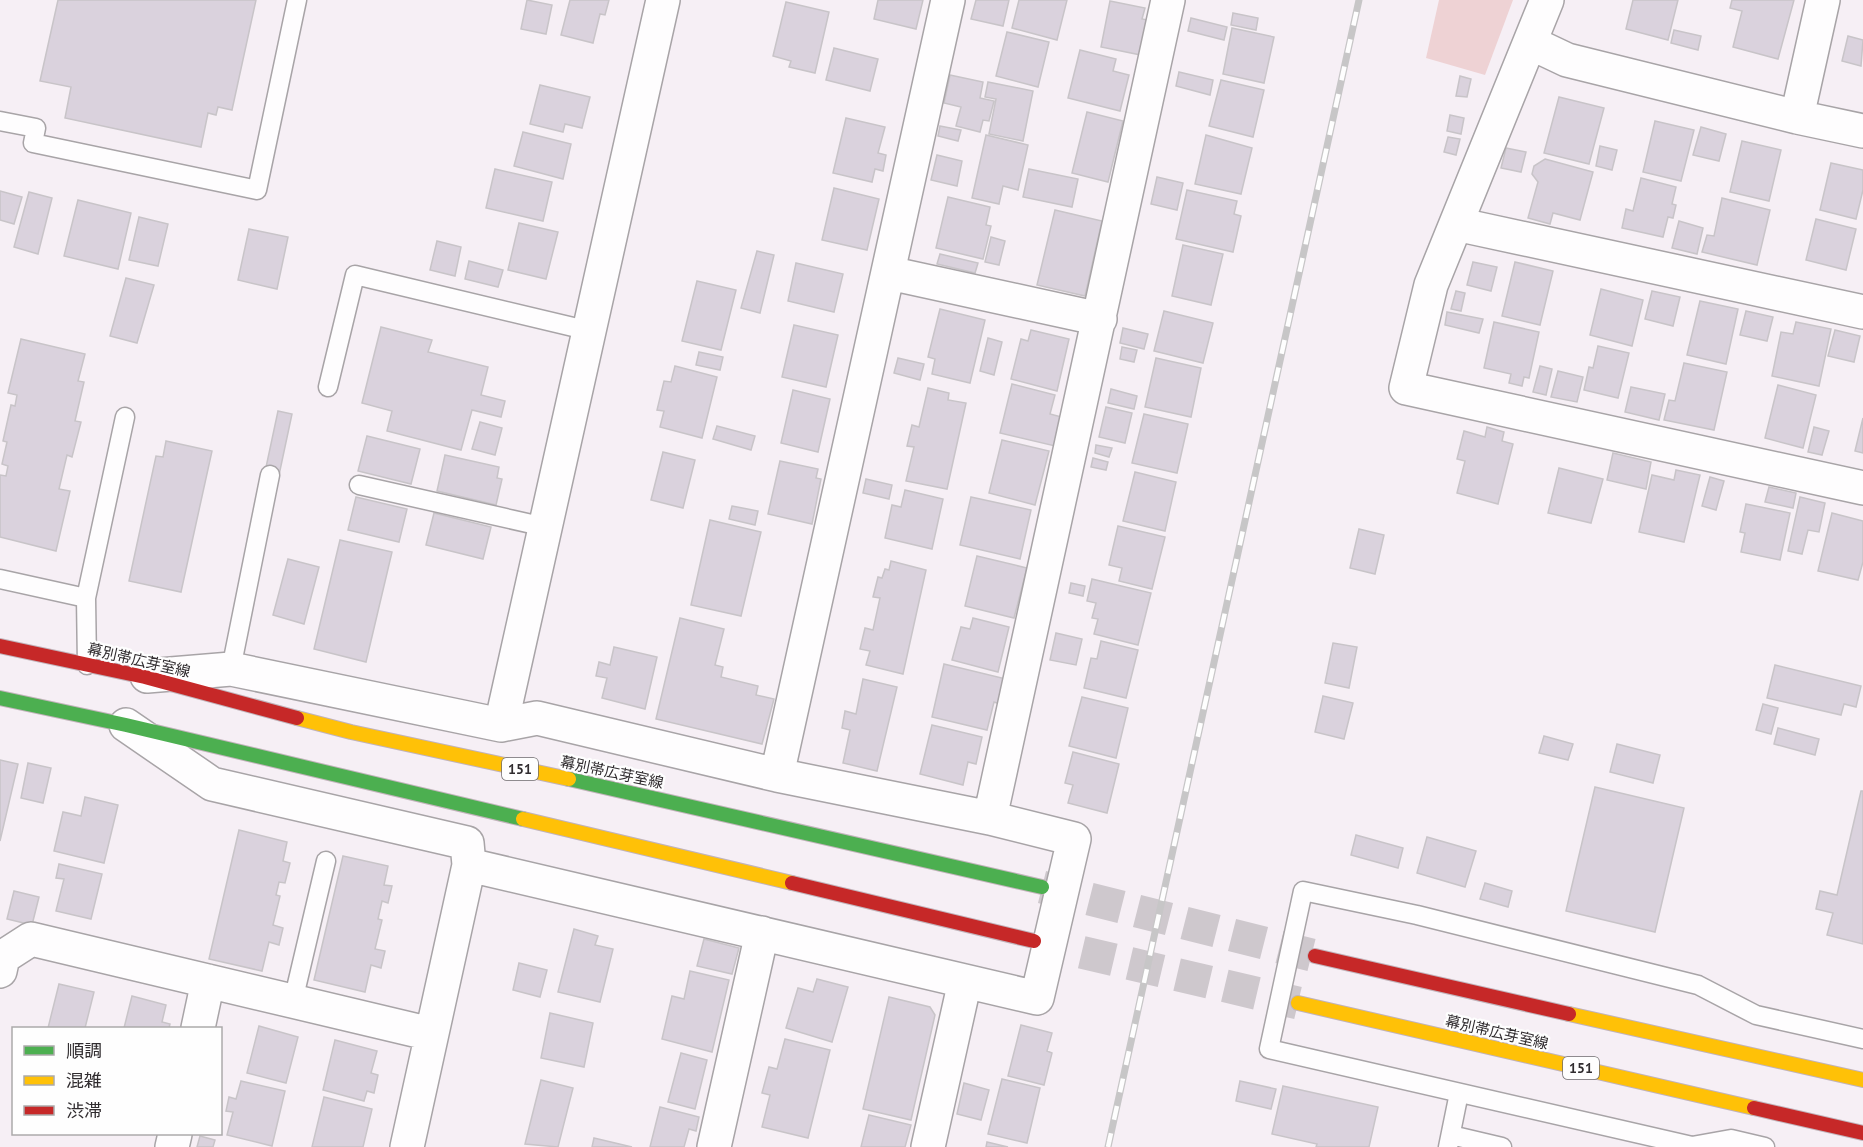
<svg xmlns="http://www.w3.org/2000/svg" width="1863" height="1147" viewBox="0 0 1863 1147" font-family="'PT Sans','Noto Sans JP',sans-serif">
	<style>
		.green { fill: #eed2d4 }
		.building { fill: #dad2dd; stroke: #c8c4c8; stroke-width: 1.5 }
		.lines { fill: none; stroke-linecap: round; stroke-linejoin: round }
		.primary-tunnel { stroke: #cec8cd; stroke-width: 33; stroke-dasharray: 33 16; stroke-linecap: butt }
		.lane-casing { stroke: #a8a4a7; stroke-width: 21 }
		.street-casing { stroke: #a8a4a7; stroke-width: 36 }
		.fast-casing { stroke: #c1b3ba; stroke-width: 16 }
		.slow-casing { stroke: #c1b3ba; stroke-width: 16 }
		.jam-casing { stroke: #c1b3ba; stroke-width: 16 }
		.lane { stroke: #fefdfe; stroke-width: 18 }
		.street { stroke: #fefdfe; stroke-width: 33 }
		.fast { stroke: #4caf50; stroke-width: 14 }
		.slow { stroke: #ffc107; stroke-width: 14 }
		.jam { stroke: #c62828; stroke-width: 14 }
		.rail-casing { stroke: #c7c6c7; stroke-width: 7 }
		.rail { stroke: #fefefe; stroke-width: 4.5; stroke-dasharray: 14; stroke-linecap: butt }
		.labels { text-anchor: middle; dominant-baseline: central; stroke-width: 4.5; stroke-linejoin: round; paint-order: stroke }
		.shield { fill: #fefefe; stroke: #6e6b6d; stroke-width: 1.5 }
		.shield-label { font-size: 14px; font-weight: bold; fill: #302c2f }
		.street-label { font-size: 15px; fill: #302c2f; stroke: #fefefe }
	</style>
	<rect width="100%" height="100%" fill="#f6eff5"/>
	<!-- green -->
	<path class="green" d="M1439,0H1513L1485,75L1426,58Z"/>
	<!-- building -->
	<path class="building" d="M58,0H256L232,110L218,107L216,115L208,113L201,147L65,118L71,87L40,81Z
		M527,0L552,5L546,34L521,29Z
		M570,0H609L605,15L600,14L593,43L561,35Z
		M878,0H923L916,29L874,19Z
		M976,0H1009L1003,26L971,19Z
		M1019,0H1067L1057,40L1012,28Z
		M1633,0H1678L1668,40L1626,29Z
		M1732,0H1794L1778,59L1733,47L1742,11L1730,8Z
		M1110,1L1145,8L1142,19L1148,20L1141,55L1101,47Z
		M786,2L829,12L815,73L789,67L791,61L773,56Z
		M1233,13L1258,18L1256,30L1231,25Z
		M1191,18L1227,27L1224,40L1188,31Z
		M1232,28L1274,37L1264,83L1223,74Z
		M1674,30L1701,36L1698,50L1671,43Z
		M1007,32L1049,42L1038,87L996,76Z
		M1848,36L1863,40L1861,66L1842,61Z
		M834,48L878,59L870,91L826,80Z
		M1080,50L1116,59L1113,71L1129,75L1120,111L1068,98Z
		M1179,72L1213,80L1210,95L1176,86Z
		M950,75L983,82L980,98L994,101L989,121L983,120L980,132L956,126L961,107L944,103Z
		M1460,76L1471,79L1467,97L1456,96Z
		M1221,80L1264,90L1253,137L1209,126Z
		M988,82L1033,91L1023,141L989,134L996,99L985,97Z
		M540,85L590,97L582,128L565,124L563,132L530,124Z
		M1559,97L1604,108L1589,164L1544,153Z
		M1087,112L1123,121L1108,182L1072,173Z
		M1450,115L1464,118L1461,134L1447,131Z
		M846,118L885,127L878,153L886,155L883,171L875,169L872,182L833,173Z
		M1655,121L1694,130L1681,181L1643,172Z
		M940,126L961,130L958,141L938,136Z
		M1701,127L1726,134L1719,161L1693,155Z
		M523,132L571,144L563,179L514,166Z
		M986,135L1028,145L1018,190L1003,186L999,204L972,198Z
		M1206,135L1252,148L1241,194L1195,184Z
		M1448,137L1460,139L1456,155L1444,152Z
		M1742,141L1781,150L1769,201L1730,192Z
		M1600,146L1617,150L1612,170L1596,166Z
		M1506,148L1526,152L1521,172L1501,168Z
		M937,155L962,161L957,186L931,180Z
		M1545,159L1593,172L1580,220L1553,213L1550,224L1528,218L1538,182L1532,174L1534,166Z
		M1831,163L1863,170V190L1856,219L1820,210Z
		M495,169L552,182L543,221L486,208Z
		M1029,169L1078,179L1072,207L1023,197Z
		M1157,177L1183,183L1177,210L1151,204Z
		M1641,178L1676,187L1672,204L1676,205L1673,218L1668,217L1663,237L1622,228L1626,209L1633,211Z
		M834,188L879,199L867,250L822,240Z
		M1187,190L1237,201L1234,214L1241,216L1233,252L1176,239Z
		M0,191L22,197L14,224L0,220Z
		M29,192L52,198L38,254L14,247Z
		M948,197L990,207L986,225L991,226L983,259L936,248Z
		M1722,198L1770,210L1757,265L1702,252L1707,235L1714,236Z
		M78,200L131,213L118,269L64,256Z
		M1055,210L1102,221L1085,296L1037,285Z
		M139,217L168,224L158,266L129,260Z
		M1816,219L1856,229L1846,270L1806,260Z
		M1679,221L1703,228L1697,254L1672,248Z
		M519,223L558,232L546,279L508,270Z
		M249,229L288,237L277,289L238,280Z
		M991,237L1005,241L999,265L985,262Z
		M437,241L461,247L455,276L430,270Z
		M1183,245L1223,254L1211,305L1172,296Z
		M757,251L774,255L760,313L741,308Z
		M940,254L978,263L975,273L937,264Z
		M469,261L503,270L498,287L465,279Z
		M1473,262L1497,267L1491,291L1467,285Z
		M1515,262L1553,271L1540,325L1502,316Z
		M796,263L843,274L834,312L788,301Z
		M126,278L154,285L137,343L110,336Z
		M697,281L736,290L721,350L682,341Z
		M1601,289L1643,300L1632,346L1590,335Z
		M1456,291L1465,293L1461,311L1451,309Z
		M1652,291L1680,297L1673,326L1645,319Z
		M1700,301L1738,309L1726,364L1687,355Z
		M940,309L985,320L970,383L932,374L935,359L928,357Z
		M1164,311L1213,323L1203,363L1154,351Z
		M1746,311L1773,317L1767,341L1740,335Z
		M1447,312L1483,319L1479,333L1445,325Z
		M1494,322L1539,332L1529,378L1524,377L1522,386L1509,383L1511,374L1484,368Z
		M1796,322L1831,329L1819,386L1772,376L1781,332L1793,334Z
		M794,325L838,335L826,387L782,377Z
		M381,327L432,340L428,352L488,367L481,395L505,401L501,417L472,410L461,450L387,431L392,411L362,403Z
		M1123,328L1148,334L1144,349L1120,343Z
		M1031,330L1069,339L1057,391L1011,379L1021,339L1028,341Z
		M1835,330L1860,336L1854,362L1828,356Z
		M988,338L1002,342L994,375L980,371Z
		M21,339L85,354L78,381L84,382L75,421L81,422L72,457L67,455L59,489L70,491L56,551L0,537V475L6,476L8,466L2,464L7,442L3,441L11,405L15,406L17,395L8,393Z
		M1598,346L1629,353L1618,398L1584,390L1589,367L1593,368Z
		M1122,347L1137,350L1134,362L1120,359Z
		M699,352L723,357L720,370L696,365Z
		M898,358L924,364L920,380L894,373Z
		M1156,358L1201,368L1191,417L1145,407Z
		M1684,363L1727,372L1714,430L1664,420L1669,400L1675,401Z
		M675,366L717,377L702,438L660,427L664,411L657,410L664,381L671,382Z
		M1540,366L1552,369L1546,395L1533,392Z
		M1558,371L1583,377L1577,402L1551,397Z
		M1012,384L1055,395L1050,414L1069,419L1055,446L1000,433Z
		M1778,385L1816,395L1803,448L1765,438Z
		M1631,387L1665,394L1659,420L1625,412Z
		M928,388L949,393L948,400L966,403L947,489L906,481L914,447L907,446L912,425L919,427Z
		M1111,389L1137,396L1134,409L1108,403Z
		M793,390L830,399L818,452L781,443Z
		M1106,407L1132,413L1125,443L1099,437Z
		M278,411L292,414L279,475L265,472Z
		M1144,414L1188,424L1177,473L1132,463Z
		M1863,418V453L1855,451Z
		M480,422L502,428L495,455L472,449Z
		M717,426L755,436L751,450L713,439Z
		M1487,427L1504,432L1502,441L1513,444L1498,504L1457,493L1465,461L1457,459L1464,431L1485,437Z
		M1814,427L1829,431L1822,455L1808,452Z
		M367,436L420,449L411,484L358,471Z
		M1002,440L1049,451L1035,505L989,493Z
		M166,441L212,451L181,592L129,581L156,456L163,457Z
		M1096,445L1112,448L1109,457L1095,453Z
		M663,452L695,460L683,508L651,500Z
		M1613,453L1651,462L1646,489L1607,480Z
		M445,455L499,467L497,478L502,479L496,505L437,491Z
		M1093,458L1108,462L1106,470L1091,467Z
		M780,461L818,469L816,478L821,479L812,524L768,514Z
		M1559,468L1603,479L1591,523L1548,513Z
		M1676,470L1700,475L1684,542L1639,532L1652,475L1674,480Z
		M1135,472L1176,482L1165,531L1123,521Z
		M1710,477L1724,481L1716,510L1702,506Z
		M866,479L892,485L889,499L863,493Z
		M1769,487L1796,493L1793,508L1765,502Z
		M905,490L943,499L932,549L885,538L892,505L901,507Z
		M356,497L407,509L399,542L348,530Z
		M971,497L1031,510L1020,559L960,545Z
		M1800,497L1825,503L1819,532L1808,530L1802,554L1788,551Z
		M1746,504L1790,513L1780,560L1741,552L1745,533L1740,532Z
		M732,506L758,511L755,525L729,519Z
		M434,513L491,527L483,559L426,545Z
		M1832,513L1863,521V562L1858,580L1818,571Z
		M710,520L761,532L741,616L691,605Z
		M1118,526L1165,537L1152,589L1119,581L1122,568L1109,565Z
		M1359,529L1384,535L1375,574L1350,568Z
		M340,540L392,552L366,662L314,649Z
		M977,556L1027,568L1014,618L965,606Z
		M288,559L319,567L304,624L273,615Z
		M891,561L926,570L903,674L866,665L870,651L860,649L865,628L873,630L880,598L873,597L878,577L882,578L885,569L889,570Z
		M1092,579L1151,593L1138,645L1094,634L1098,619L1092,618L1096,603L1087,601Z
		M1071,583L1085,586L1083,596L1069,593Z
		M680,618L724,629L715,665L723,667L721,677L758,686L756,695L774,699L762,744L656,719Z
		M973,618L1009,627L998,672L952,660L961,627L970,629Z
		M1056,633L1082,639L1076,665L1050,660Z
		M1101,641L1138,650L1126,698L1084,688L1091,658L1097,659Z
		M1333,643L1357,647L1349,688L1325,683Z
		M614,647L657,657L645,709L602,698L607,678L596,676L599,662L610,665Z
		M944,664L1006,679L1000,704L994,702L987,730L932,717Z
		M1775,665L1861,686L1856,707L1844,704L1841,715L1767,698Z
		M863,679L897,687L877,771L843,763L850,730L842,728L845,711L856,714Z
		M1323,696L1353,703L1344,739L1315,732Z
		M1082,697L1128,708L1116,758L1069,746Z
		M1763,704L1778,708L1771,734L1756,730Z
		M932,725L982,737L976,764L968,762L963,785L920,774Z
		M1778,728L1819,739L1815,755L1774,744Z
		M1544,736L1573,744L1568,760L1539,753Z
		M1617,744L1660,755L1653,783L1610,772Z
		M1073,752L1119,764L1107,813L1068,803L1073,785L1065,783Z
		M0,760L18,764L0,841Z
		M28,763L51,768L43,803L21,798Z
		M1595,787L1684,808L1655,932L1566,911Z
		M1861,791H1863V944L1827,935L1833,913L1816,909L1820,891L1837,895Z
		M85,797L118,805L104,863L54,851L63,812L81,816Z
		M239,830L287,842L283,861L290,863L285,883L279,882L276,895L280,896L273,925L283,928L279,945L269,942L262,971L209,959Z
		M1356,835L1403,848L1398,868L1351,855Z
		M1427,837L1476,851L1465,887L1417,873Z
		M343,856L388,866L384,885L392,886L388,903L382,901L378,919L382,920L375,949L385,951L381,968L371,965L365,992L314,980Z
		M59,864L102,874L91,919L56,911L64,879L56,878Z
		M1485,883L1512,891L1508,907L1480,899Z
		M14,891L39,897L32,925L7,919Z
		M574,929L598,936L595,945L613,949L600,1002L558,992Z
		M704,939L739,948L732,974L697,966Z
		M519,963L547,970L540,997L513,990Z
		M690,971L729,980L712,1052L662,1039L672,996L684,999Z
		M817,979L848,987L832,1042L786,1028L798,988L813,992Z
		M59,984L94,992L85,1028H48Z
		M132,996L166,1005L162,1022L170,1024L169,1028H124Z
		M889,997L930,1007L935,1015L911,1120L863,1109Z
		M550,1013L593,1023L584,1067L541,1058Z
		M1021,1025L1052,1033L1047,1051L1052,1053L1044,1085L1008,1076Z
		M259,1026L298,1037L286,1083L247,1073Z
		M785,1039L830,1050L808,1138L762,1127L770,1095L762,1093L769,1067L777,1069Z
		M335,1040L377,1051L371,1073L378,1075L374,1093L367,1091L364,1101L323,1090Z
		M681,1053L707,1060L695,1109L668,1102Z
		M1002,1079L1040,1088L1027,1143L988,1134Z
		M541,1080L573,1088L558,1147L525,1144Z
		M241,1081L285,1091L272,1146L227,1135L233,1112L226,1111L229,1097L236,1099Z
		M1240,1081L1276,1089L1271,1109L1236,1101Z
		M964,1083L989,1090L981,1120L957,1114Z
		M1283,1086L1378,1107L1369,1147H1316L1317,1144L1272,1134Z
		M324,1097L372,1109L363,1147H312Z
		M660,1107L699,1117L696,1131L689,1129L684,1147H650Z
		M869,1115L911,1125L905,1147H861Z
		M200,1136L215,1140L213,1147H197Z
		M594,1138L632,1147H592Z
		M987,1142L1008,1147H986Z"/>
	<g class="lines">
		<!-- primary-tunnel -->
		<path class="primary-tunnel" d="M1042,887L1315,956
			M1034,941L1298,1003"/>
		<defs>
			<path id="lane" d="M0,121L36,128L33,143L257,190L297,0
				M328,387L355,275L590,331
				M359,485L545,527
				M0,579L86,598L125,417
				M86,598L87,665
				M231,669L270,475
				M293,1001L326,861
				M1451,1135L1502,1147
				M1448,1147L1459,1093
				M1765,1147L1731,1139L1692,1146L1269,1049L1303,891L1417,915L1698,985L1756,1015L1863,1039"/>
			<path id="street" d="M1547,0L1431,285L1406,388L1863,488
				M1531,43L1567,60L1797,117L1863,131
				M1797,117L1823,0
				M1456,224L1863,312
				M889,273L1100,319
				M126,725L212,784L467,843L469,865L1037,998L1074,839L990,818L777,775L537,718L501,725L231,669L147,676
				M501,725L663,0
				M777,775L948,0
				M990,818L1168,0
				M0,971L3,957L31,939L431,1034
				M198,1028L208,981
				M172,1147L175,1134
				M407,1147L469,865
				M714,1147L762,933
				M928,1147L965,981"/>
			<path id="fast" d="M0,698L126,725L523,819
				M569,779L1042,887"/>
			<path id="slow" d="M297,718L351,732L569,779
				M523,819L792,883
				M1298,1003L1754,1108
				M1569,1014L1863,1080"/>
			<path id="jam" d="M0,646L145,677L297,718
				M792,883L1034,941
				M1315,956L1569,1014
				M1754,1108L1863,1133"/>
		</defs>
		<!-- lane casing -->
		<use href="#lane" class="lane-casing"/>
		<!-- street casing -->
		<use href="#street" class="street-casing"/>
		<!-- fast casing -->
		<use href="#fast" class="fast-casing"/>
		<!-- slow casing -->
		<use href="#slow" class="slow-casing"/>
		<!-- jam casing -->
		<use href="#jam" class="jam-casing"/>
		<!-- lane -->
		<use href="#lane" class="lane"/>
		<!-- street -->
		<use href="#street" class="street"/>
		<!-- fast -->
		<use href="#fast" class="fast"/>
		<!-- slow -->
		<use href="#slow" class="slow"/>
		<!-- jam -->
		<use href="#jam" class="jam"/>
		<defs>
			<path id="rail" d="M1108,1147L1359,0"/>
		</defs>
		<!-- rail casing -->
		<use href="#rail" class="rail-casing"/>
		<!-- rail -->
		<use href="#rail" class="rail"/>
	</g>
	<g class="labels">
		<!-- shield labels -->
		<g class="shield">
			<rect x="502" y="758" width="36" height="22" rx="4.5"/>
			<rect x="1563" y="1057" width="36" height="22" rx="4.5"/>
		</g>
		<g class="shield-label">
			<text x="520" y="769">151</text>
			<text x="1581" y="1068">151</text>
		</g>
		<!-- street labels -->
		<g class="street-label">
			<text transform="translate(139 660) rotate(13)">幕別帯広芽室線</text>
			<text transform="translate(612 772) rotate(12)">幕別帯広芽室線</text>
			<text transform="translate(1497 1032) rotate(13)">幕別帯広芽室線</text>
		</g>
	</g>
	<!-- legend -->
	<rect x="12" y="1027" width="210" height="108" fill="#fefefe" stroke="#acaaab" stroke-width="1.5"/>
	<rect x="24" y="1046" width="30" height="9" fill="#4caf50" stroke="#acaaab" stroke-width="1.5"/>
	<text x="66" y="1057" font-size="18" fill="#302c2f">順調</text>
	<rect x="24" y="1076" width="30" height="9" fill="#ffc107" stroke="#acaaab" stroke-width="1.5"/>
	<text x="66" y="1087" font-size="18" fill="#302c2f">混雑</text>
	<rect x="24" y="1106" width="30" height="9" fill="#c62828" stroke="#acaaab" stroke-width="1.5"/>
	<text x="66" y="1117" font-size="18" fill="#302c2f">渋滞</text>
</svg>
